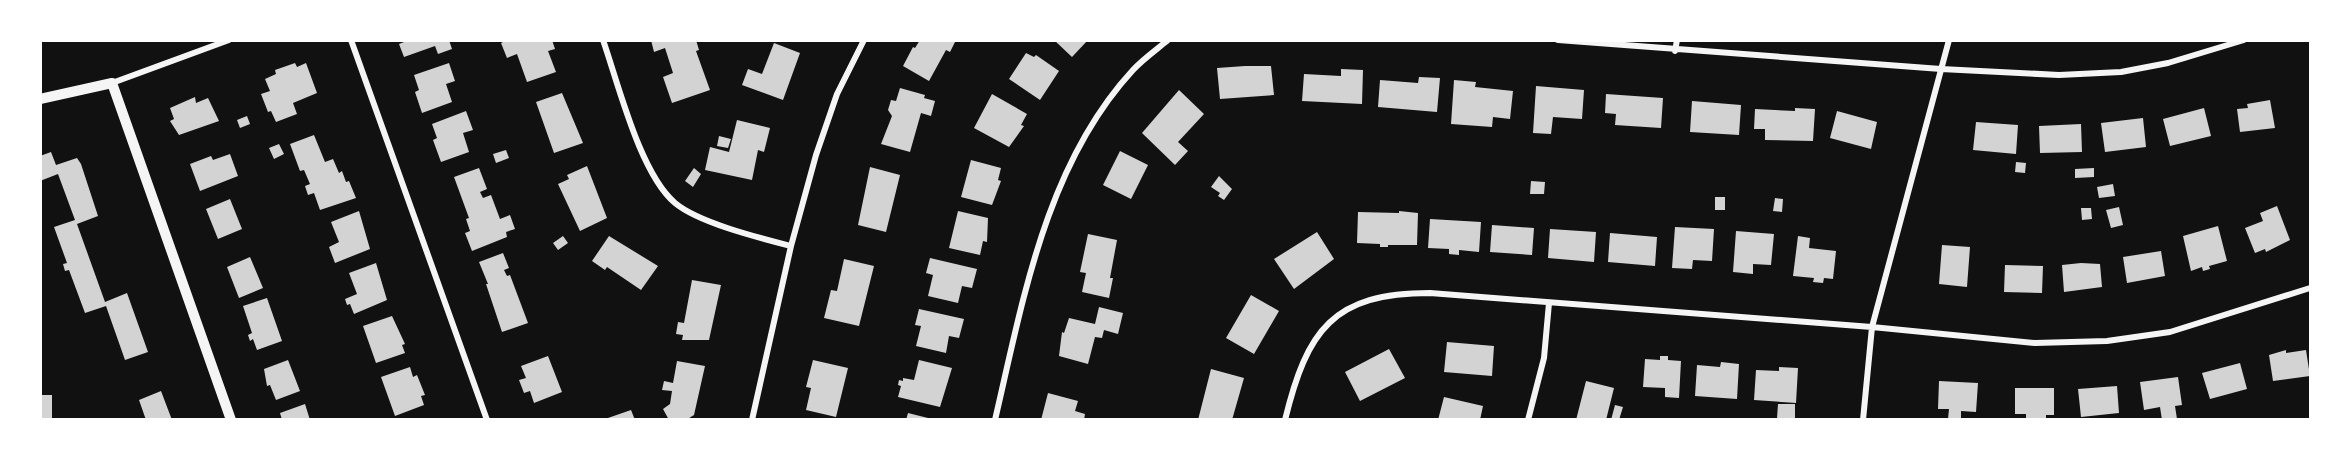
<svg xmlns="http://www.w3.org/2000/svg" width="2351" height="460" viewBox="0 0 2351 460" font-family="'Varela Round',sans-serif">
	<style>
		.building { fill: #d3d3d3 }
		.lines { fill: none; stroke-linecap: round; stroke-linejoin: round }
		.minor { stroke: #f5f5f5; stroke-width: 6 }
		.tertiary { stroke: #f5f5f5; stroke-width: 10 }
	</style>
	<rect width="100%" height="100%" fill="#111"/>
	<!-- building -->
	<path class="building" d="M409,40H449L452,49L438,54L435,46L404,57L399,44Z
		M507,40H552L555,49L548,51L556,72L527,82L517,54L507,58L501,43Z
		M651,40H696L699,50L696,51L710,90L672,103L663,77L673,73L665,48L654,52Z
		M920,40H956L950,52L946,50L929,81L903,66L913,47L915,48Z
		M1054,40H1088L1072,57Z
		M774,43L800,53L783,100L742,85L748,69L762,74Z
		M1026,53L1034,57L1036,55L1059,71L1040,100L1009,79Z
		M295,63L297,67L306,63L317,93L293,103L297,114L276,122L271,111L268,112L261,94L270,91L265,79L276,74L275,70Z
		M449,63L455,81L446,84L452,102L422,113L415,92L419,90L414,75Z
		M1245,66H1271L1274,95L1220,99L1217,68Z
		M1341,69L1363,70L1362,104L1302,101L1304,74L1341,76Z
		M1419,77L1440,78L1437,112L1378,107L1380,80L1418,83Z
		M1454,80L1476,82L1475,87L1513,91L1510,119L1493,117L1492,127L1451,124Z
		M1536,86L1584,90L1582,119L1553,117L1551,134L1533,133Z
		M900,88L925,95L924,98L935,101L931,116L921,113L910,152L881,144L892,116L888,110L891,100L896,101Z
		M1179,90L1204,114L1178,142L1188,151L1175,165L1142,133Z
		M562,93L583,143L554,153L536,102Z
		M992,94L1027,114L1021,125L1024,126L1009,147L974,128Z
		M1606,94L1663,98L1661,128L1615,125L1616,114L1605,113Z
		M195,97L196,103L208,98L219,121L179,135L170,121L174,119L170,108Z
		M2270,100L2275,128L2240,132L2237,109L2248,108L2247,104Z
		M1692,101L1741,105L1739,135L1690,132Z
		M1795,108L1815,109L1813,141L1765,140V129H1754L1755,109L1795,111Z
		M2204,108L2211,136L2170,146L2163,119Z
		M466,111L473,130L463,133L469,152L441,162L433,140L437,138L432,124Z
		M1837,111L1877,122L1871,149L1830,138Z
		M247,116L250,124L240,128L237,120Z
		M2143,118L2146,147L2105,152L2101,123Z
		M737,120L770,128L764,152L758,150L752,180L705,170L710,147L729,152Z
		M1976,122L2018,125L2016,154L1973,150Z
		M2081,124L2082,152L2040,153L2039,126Z
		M314,135L325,162L333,159L339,173L342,171L346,182L349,181L356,198L320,210L314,193L308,195L305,186L310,184L304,170L300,171L290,144Z
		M719,136L731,139L728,148L717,146Z
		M279,144L284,154L274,159L269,148Z
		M506,150L509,158L496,163L493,154Z
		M1120,151L1148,165L1131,199L1103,185Z
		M51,152L56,165L77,158L81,164L98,216L77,224L105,302L127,293L148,352L125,360L106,306L85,313L69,270L65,271L63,264L67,263L54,227L75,220L58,174L40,181V156Z
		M230,154L238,176L200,191L190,164L211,156L213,160Z
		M971,160L1001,168L998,180L1001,181L992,205L961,197Z
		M2016,162L2026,163L2025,173L2015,172Z
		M587,166L607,218L580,231L558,184L569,179L567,175Z
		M870,167L900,175L886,232L858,225Z
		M479,168L487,189L480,192L483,198L491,195L500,219L510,215L515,229L506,232L507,237L472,251L465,233L470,231L466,219L469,218L454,177Z
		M694,168L701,174L693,187L685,181Z
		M2094,168V177L2075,178V169Z
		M1219,176L1232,189L1224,200L1218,196L1220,193L1211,187Z
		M1531,181L1545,182L1544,194H1530Z
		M2113,184L2115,196L2099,198L2097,187Z
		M1715,197H1725V210H1715Z
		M1775,198L1783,199L1782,212L1773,211Z
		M230,199L242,229L218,239L206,209Z
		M2277,206L2290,240L2266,252L2265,249L2255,253L2245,228L2263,221L2260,213Z
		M2119,207L2123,225L2111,228L2106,210Z
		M2081,208H2091L2092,219L2082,220Z
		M359,211L370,249L335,263L329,247L339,242L331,222Z
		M958,211L988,218L987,242L983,241L980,255L949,248Z
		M1399,211L1418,213L1417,245H1388V247H1380V244L1357,243L1358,212L1399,213Z
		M1430,219L1481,222L1479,252L1459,250V255L1449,254V249L1428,248Z
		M1492,225L1534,228L1532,255L1490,252Z
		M2218,226L2227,261L2209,266L2210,269L2203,271L2202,267L2191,271L2183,236Z
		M1675,227L1714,229L1712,261L1693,260L1692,269L1672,268Z
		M1550,229L1596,232L1594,262L1548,258Z
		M1736,231L1774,234L1771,265L1753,264V274L1733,272Z
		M1317,232L1334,259L1294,289L1274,259Z
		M1610,233L1657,237L1655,266L1608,262Z
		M1088,234L1117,240L1110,278H1113L1109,298L1082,292L1086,273L1080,272Z
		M563,236L568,243L558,250L553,243Z
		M609,236L658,266L641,290L607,267L605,270L592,261Z
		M1798,236L1810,238L1809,248L1836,251L1833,279L1824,278L1823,283L1813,282L1814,278L1793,276Z
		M1942,245L1970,247L1967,287L1939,284Z
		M2161,251L2165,276L2127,283L2123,257Z
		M503,253L509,268L504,270L507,276L510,275L528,323L502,332L486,284H488L479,262Z
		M250,257L263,288L239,298L227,267Z
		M930,258L977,269L972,288L962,286L958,303L928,296L933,275L926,273Z
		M844,259L874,266L859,326L824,318L831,290L837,291Z
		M376,263L387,300L354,314L350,304L347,305L345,299L357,294L349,273Z
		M2081,263L2100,264L2102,287L2064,292L2062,265Z
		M2005,265L2043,266L2042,293L2004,292Z
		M692,280L721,285L709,340H682L683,335L676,334L678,322L684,323Z
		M1251,295L1279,311L1254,354L1226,338Z
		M267,298L282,341L257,350L253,339L250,341L248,335L252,333L243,306Z
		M1099,307L1123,313L1118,334L1104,330L1102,338L1095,337L1088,364L1059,356L1062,332L1064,333L1069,318L1095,324Z
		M919,309L964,319L959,338L949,336L946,353L916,346L921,326L915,325Z
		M392,316L405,344L402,345L405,353L376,363L363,326Z
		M1447,342L1494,346L1492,376L1444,372Z
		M1389,349L1405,378L1360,401L1345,372Z
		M2286,350V353L2306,350L2310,376L2273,381L2269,355Z
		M548,356L562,392L534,403L530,391L524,393L519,380L526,378L521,366Z
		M1660,356H1668V360L1681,361L1679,398L1665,397V388L1643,387L1645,359L1660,360Z
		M288,360L300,391L276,400L270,385L267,386L264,369Z
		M813,360L848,368L836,417L806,410L811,388L806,387Z
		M919,360L952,368L940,407L898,397L901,386L898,385L899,380L903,381V378L914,380Z
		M677,361L705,366L694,415L686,420H669L663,409L670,404L672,391L662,390L664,381L673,383Z
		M1721,362L1739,364L1737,399L1695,396L1697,365L1720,367Z
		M2240,363L2247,389L2210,399L2202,373Z
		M410,367L413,377L417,375L425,395L421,396L424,405L395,416L381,377Z
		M1779,367L1798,368L1796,403L1754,400L1756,370L1779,371Z
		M1211,369L1244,378L1232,420H1198Z
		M2178,377L2182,405L2175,406L2177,419L2162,420L2160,407L2144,410L2140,382Z
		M1586,381L1614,388L1606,420H1576Z
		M1939,381L1978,383L1976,412L1961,411V420L1948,419L1949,409H1938Z
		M2117,386L2119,413L2081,417L2078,389Z
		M2015,388H2054V415H2046V420H2026V414H2015Z
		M161,391L172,420H146L139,400Z
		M1048,393L1078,401L1075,411L1085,414L1084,420H1041Z
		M40,395H52V418H40Z
		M1444,397L1483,406L1480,420H1438Z
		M305,404L310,420H282L280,413Z
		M1778,404H1795V419L1777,418Z
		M1615,405L1623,407L1619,420H1611Z
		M631,410L635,420H605V419Z
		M908,413L932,419V420H906Z"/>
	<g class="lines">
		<!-- minor -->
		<path class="minor" d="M351,40L487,420
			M603,40C619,86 640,173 675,203C699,223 760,238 791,246
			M1558,40L1941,69L2059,75L2121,72L2168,63L2244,40
			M1675,51L1677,40
			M112,83L229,40
			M752,420L791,246L816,155L837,94L864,40
			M995,420C1023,300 1046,164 1133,70C1143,59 1156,50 1168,40
			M1285,420C1307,330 1333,293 1430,293L1872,327L2035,343L2107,341L2170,332L2310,288
			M1528,420L1544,358L1549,303
			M1863,420L1872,327L1949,40"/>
		<!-- tertiary -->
		<path class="tertiary" d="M40,99L112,83L231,420"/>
	</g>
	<!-- border -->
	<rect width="2351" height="460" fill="none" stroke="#ffffff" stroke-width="84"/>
</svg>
